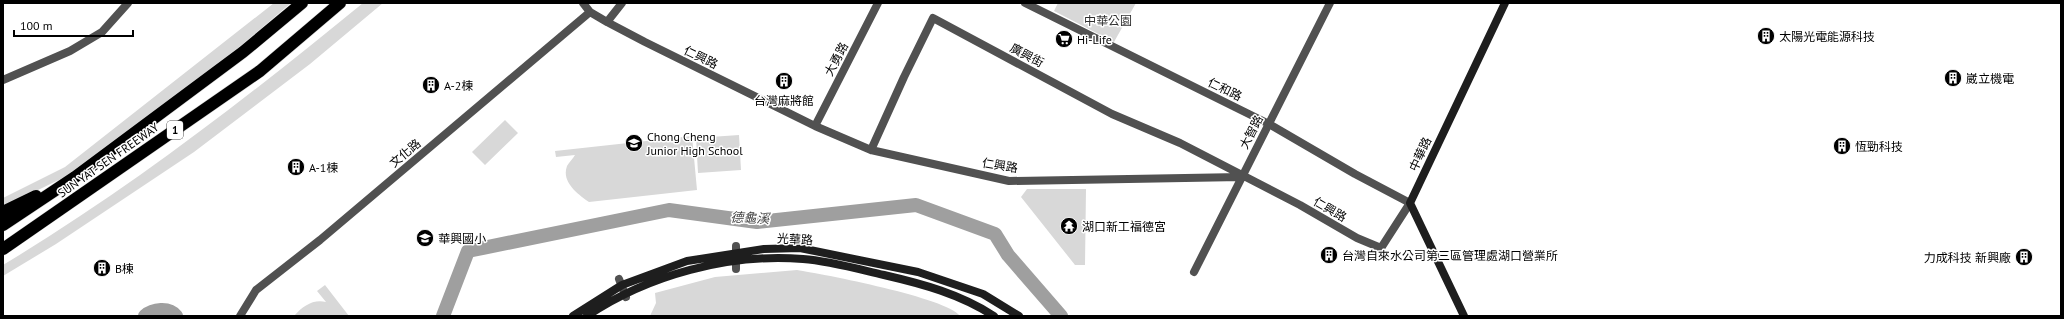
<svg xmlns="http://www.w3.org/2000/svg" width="2064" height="319" viewBox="0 0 2064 319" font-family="'PT Sans','Noto Sans TC',sans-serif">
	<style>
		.green { fill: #d8d8d8 }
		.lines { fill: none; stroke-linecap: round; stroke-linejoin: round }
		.river { stroke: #9f9f9f; stroke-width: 14 }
		.highway-casing { stroke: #dbdbdb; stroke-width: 13 }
		.street { stroke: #515151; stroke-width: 8 }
		.secondary { stroke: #1e1e1e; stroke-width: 8 }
		.highway { stroke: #000; stroke-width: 12 }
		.labels { text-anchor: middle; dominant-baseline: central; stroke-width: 3; stroke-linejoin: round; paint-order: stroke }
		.shield { fill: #fff; stroke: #4c4c4c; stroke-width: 1 }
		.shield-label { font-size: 11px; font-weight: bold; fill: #000 }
		.park-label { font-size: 12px; fill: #2f2f2f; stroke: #fff }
		.poi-label { font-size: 12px; fill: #000; stroke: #fff; text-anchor: start }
		.street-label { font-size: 12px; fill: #000; stroke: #fff }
		.water-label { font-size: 13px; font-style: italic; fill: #404040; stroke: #fff }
	</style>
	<rect width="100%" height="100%" fill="#fff"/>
	<!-- green -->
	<path class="green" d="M274,3H291L238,48L73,173L3,207V198L65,167Z
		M363,3H383L310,64L194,152L56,244L3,276V265C131,188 248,97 363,3Z
		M1058,3H1136L1114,42L1054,11Z
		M505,120L518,133L485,165L472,152Z
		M739,135L741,170L698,173L696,138Z
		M692,136L697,190L589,202C578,194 561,182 567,166C569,162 573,159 575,155L556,157L555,151Z
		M1027,189H1086L1085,265H1075L1021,197Z
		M797,270C823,274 948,298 960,316H650L656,303L655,293L715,277Z
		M325,285L349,316H294C303,306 313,299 326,302L317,291Z"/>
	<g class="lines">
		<!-- river -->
		<path class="river" d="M145,316C153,309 169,307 176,316
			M443,316L468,251L669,210L757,222L916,205L995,234L1008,255L1061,316"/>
		<defs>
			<path id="highway" d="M3,212L36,196
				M3,225L75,177L243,52L302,3
				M3,249L260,71L340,3"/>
		</defs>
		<!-- highway casing -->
		<use href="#highway" class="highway-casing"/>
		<!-- street -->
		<path class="street" d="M583,3L590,12L607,22L645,42L815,126L871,150L1009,181L1241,177
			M607,22L622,3
			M3,80L70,51L102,32L128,3
			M815,126L878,3
			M871,150L904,77L933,18L1112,114L1180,143L1300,205L1357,238L1381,248L1410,203L1355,174L1269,124L1025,3
			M736,246V269
			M1194,272L1330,3
			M619,279L626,297
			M240,316L256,290L320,240L590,12"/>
		<!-- secondary -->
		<path class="secondary" d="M573,316L622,285L687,261L764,249L800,248L918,272L983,294L1019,316
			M587,316C648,275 729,253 803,259C830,261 858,269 884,275C923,284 960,294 994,316
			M1464,316L1410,203L1505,3"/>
		<!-- highway -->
		<use href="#highway" class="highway"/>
	</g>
	<!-- icons -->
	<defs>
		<symbol id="building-disc" viewBox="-11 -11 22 22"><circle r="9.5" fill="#000" stroke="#fff"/><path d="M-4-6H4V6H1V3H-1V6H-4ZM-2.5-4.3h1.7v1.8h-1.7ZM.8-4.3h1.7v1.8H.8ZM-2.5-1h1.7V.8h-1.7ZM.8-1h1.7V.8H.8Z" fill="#fff"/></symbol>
		<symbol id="supermarket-disc" viewBox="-11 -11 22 22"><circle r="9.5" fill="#000" stroke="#fff"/><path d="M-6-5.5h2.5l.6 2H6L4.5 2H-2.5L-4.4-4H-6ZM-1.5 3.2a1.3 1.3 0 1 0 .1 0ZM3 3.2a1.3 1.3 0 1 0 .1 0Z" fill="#fff"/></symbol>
		<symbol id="school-disc" viewBox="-11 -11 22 22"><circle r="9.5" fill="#000" stroke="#fff"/><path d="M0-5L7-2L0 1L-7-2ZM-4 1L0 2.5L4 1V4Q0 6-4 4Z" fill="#fff"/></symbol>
		<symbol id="temple-disc" viewBox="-11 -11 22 22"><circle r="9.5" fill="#000" stroke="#fff"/><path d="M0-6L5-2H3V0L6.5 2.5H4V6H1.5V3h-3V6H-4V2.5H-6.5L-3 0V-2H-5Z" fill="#fff"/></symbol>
	</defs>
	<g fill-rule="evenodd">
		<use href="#building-disc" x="1756" y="26" width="20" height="20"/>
		<use href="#supermarket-disc" x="1054" y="29" width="20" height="20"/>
		<use href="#building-disc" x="1943" y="68" width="20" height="20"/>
		<use href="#building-disc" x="774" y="71" width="20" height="20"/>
		<use href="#building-disc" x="421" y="75" width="20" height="20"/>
		<use href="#school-disc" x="624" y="133" width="20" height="20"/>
		<use href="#building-disc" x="1832" y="136" width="20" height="20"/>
		<use href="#building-disc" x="286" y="157" width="20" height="20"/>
		<use href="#temple-disc" x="1059" y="216" width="20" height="20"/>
		<use href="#school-disc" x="415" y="228" width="20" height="20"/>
		<use href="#building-disc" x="1319" y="245" width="20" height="20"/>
		<use href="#building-disc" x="2014" y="247" width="20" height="20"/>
		<use href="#building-disc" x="92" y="258" width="20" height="20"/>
	</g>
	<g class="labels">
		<!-- shield labels -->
		<rect class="shield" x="167" y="121" width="16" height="18" rx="3"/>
		<g class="shield-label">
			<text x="175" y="130">1</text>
		</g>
		<!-- park labels -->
		<g class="park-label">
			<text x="1108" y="20">中華公園</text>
		</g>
		<!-- poi labels -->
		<g class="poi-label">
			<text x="1779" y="36">太陽光電能源科技</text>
			<text x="1077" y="39">Hi-Life</text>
			<text x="1966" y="78">崴立機電</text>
			<text x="444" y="85">A-2棟</text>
			<text x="784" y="100" text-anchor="middle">台灣麻將館</text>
			<text x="647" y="136">Chong Cheng<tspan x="647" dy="14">Junior High School</tspan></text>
			<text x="1855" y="146">恆勁科技</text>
			<text x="309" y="167">A-1棟</text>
			<text x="1082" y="226">湖口新工福德宮</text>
			<text x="438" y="238">華興國小</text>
			<text x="1342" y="255">台灣自來水公司第三區管理處湖口營業所</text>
			<text x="2011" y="257" text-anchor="end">力成科技 新興廠</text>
			<text x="115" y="268">B棟</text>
		</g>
		<!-- street labels -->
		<g class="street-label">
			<text transform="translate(1027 55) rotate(28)">廣興街</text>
			<text transform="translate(701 57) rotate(26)">仁興路</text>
			<text transform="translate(836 59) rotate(-62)">大勇路</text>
			<text transform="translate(1225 89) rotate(26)">仁和路</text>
			<text transform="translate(1251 132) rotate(-63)">大智路</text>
			<text transform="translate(405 153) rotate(-40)">文化路</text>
			<text transform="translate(1420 154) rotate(-65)">中華路</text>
			<text transform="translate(108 160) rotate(-35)">SUN YAT-SEN FREEWAY</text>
			<text transform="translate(1000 165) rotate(9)">仁興路</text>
			<text transform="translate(1330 209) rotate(30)">仁興路</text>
			<text transform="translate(795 239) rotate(3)">光華路</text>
		</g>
		<!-- water labels -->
		<g class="water-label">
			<text transform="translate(750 218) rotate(2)">德龜溪</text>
		</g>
	</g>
	<!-- border -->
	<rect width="2064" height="319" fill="none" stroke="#000000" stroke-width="8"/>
	<!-- scale -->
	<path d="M14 30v6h119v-6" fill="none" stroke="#000000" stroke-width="2"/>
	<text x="20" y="30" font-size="12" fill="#000000" stroke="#ffffff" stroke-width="3" paint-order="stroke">100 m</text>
</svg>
